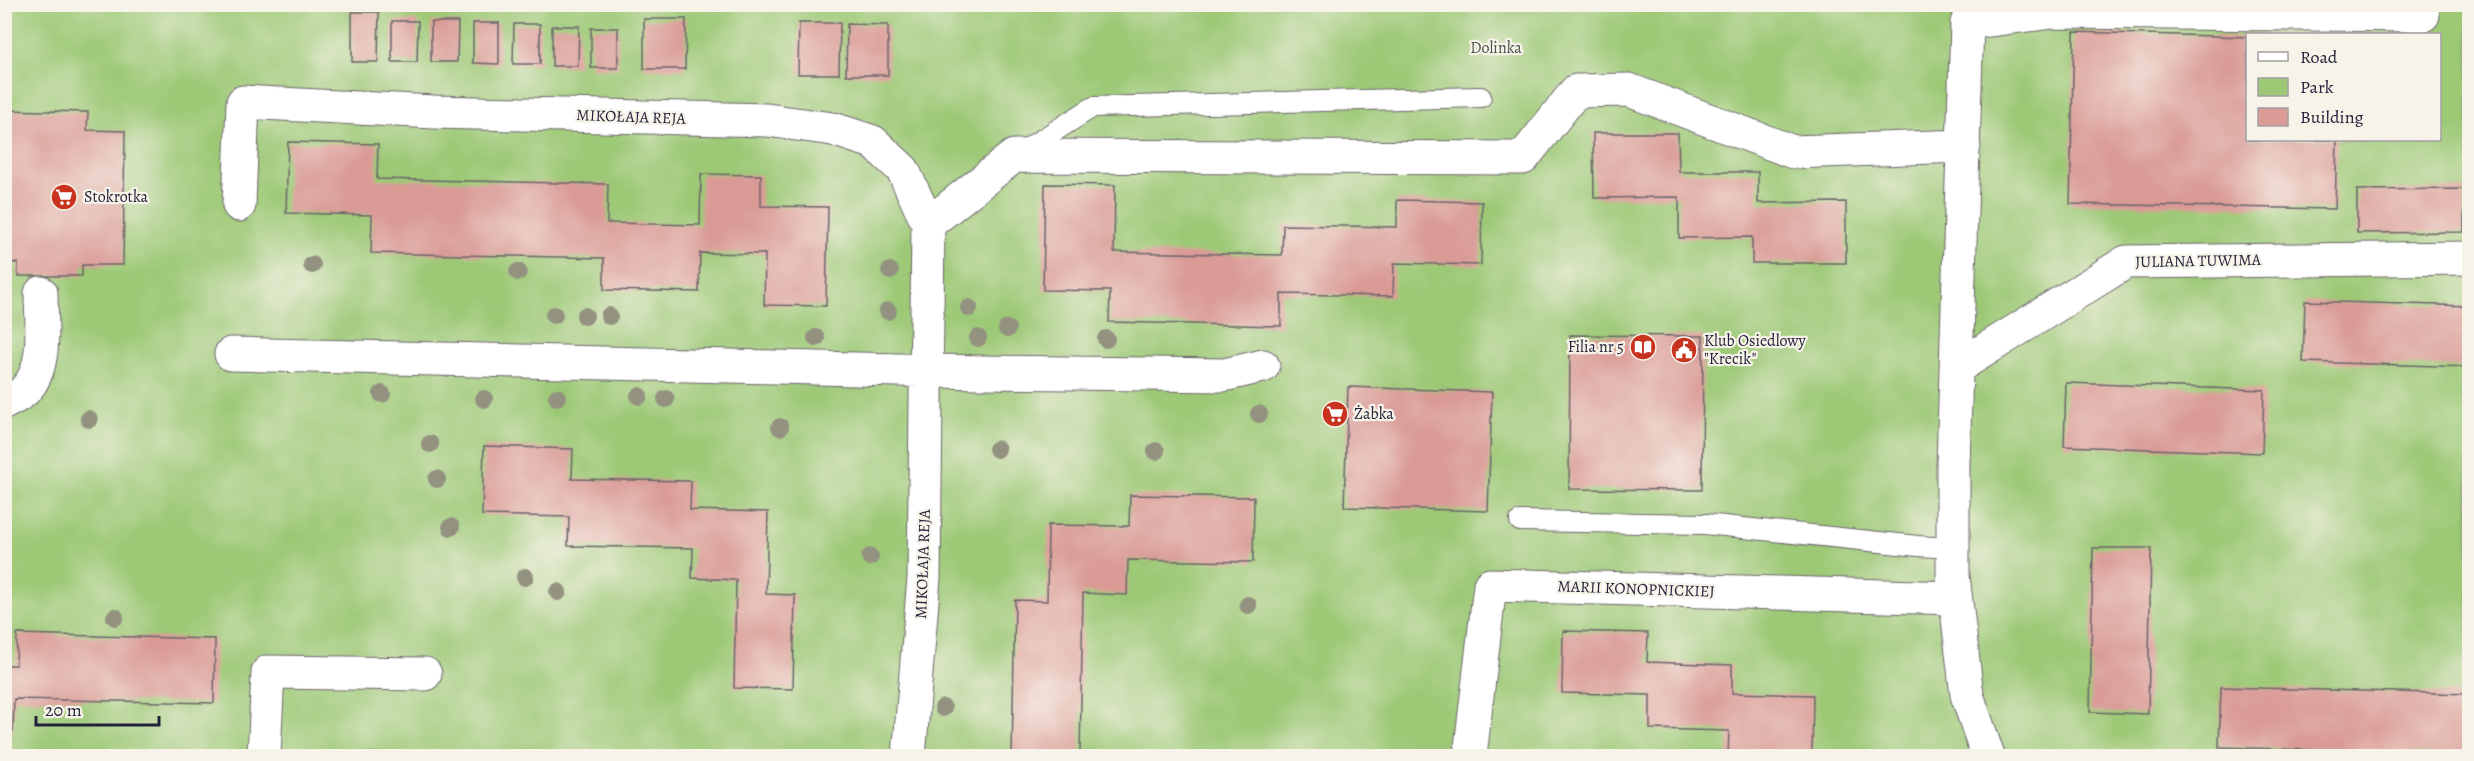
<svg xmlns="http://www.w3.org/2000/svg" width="2474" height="761" viewBox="0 0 2474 761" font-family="Alegreya,serif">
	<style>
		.green { fill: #9dc977; stroke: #607659; stroke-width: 1.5; fill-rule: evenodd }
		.building { fill: #da9b97 }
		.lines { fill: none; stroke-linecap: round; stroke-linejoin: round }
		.lane-casing { stroke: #6a6469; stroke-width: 22 }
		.street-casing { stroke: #6a6469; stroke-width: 35 }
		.lane { stroke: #fff; stroke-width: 20 }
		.street { stroke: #fff; stroke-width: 33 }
		.tree { fill: #939280 }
		.labels { text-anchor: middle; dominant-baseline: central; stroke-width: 4.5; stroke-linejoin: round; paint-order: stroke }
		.park-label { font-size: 16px; fill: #47544d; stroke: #f7f3e8 }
		.street-label { font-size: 16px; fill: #22223b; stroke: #f7f3e8 }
		.poi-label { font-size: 16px; fill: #22223b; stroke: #f7f3e8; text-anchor: start }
	</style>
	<rect width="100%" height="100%" fill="#f7f3e8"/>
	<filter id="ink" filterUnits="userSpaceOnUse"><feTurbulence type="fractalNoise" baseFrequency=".0167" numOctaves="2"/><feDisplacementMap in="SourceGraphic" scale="12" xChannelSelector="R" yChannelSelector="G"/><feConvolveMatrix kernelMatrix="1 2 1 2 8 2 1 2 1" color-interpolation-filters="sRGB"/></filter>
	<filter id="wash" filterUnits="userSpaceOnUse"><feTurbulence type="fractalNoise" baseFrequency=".008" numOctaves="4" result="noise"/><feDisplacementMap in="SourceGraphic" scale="24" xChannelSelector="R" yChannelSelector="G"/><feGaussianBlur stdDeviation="1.35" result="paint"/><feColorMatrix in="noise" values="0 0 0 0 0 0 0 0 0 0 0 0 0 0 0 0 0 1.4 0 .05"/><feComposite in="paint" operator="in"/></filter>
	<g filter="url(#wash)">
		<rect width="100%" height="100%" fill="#f0debe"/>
		<!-- green -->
		<path class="green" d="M4,5H2469V756H5ZM2248,34H2440V140H2248Z"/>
		<g id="blocks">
			<!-- building -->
			<path class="building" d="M352,12H379L378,62H352Z
				M644,19H686L685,69H644Z
				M392,21H418L417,62H392Z
				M431,22H458L457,62H431Z
				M473,23H499V64L473,63Z
				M799,23H840L839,74H798Z
				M514,24H540V64H513Z
				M847,24L888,25V75H846Z
				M552,26H579L578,66H552Z
				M591,28H618V68H591Z
				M2074,32L2248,37V140H2337L2335,209L2070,204Z
				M4,110L88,112L87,130L125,131L123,265H82V276H18V263L4,262Z
				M1593,133H1678L1679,172H1758V203L1846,202V263H1752V237L1679,238V197L1594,198Z
				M288,142L378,144L377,179L608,184L607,223L700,225L701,174L761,175V206L828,207L826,306L764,305L765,254L700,253L699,292L604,290V258L371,253L372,215L286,213Z
				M1045,184L1115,185L1114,252L1282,255L1283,225L1397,227V200L1482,202L1481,265L1394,263L1393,296L1281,294V326L1109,322L1110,291L1043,290Z
				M2464,189V232L2357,233V190Z
				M2305,301L2470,306V367L2303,362Z
				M1570,335L1703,336L1702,490L1569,489Z
				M2066,383L2264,390L2262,453L2064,446Z
				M1348,387L1492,392L1488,511L1344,507Z
				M484,446L573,449L572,479L691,481L690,510L768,512L766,594L795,595L793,689L734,688L736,580L692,578L693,548L568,546L569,517L482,515Z
				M1130,495L1254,497L1253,562L1128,560L1127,595L1083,593L1080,756H1012L1015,600L1047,601L1048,525L1129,526Z
				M2093,548H2151L2148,714L2090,712Z
				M1563,631L1648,633L1647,662L1732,665V693L1813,695L1812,756H1728L1729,731L1650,729V695L1562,693Z
				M17,634L215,639L214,703L14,699L13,731H4V665H16Z
				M2221,687L2470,694V755L2219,747Z
				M322,752L444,755V756H322Z"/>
		</g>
	</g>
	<g filter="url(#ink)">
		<use href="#blocks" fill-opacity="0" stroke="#6a6469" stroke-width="1.5"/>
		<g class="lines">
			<defs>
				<path id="lane" d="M1020,153L1093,107L1481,97
					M1520,521L1705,524L1918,546L1953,548"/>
				<path id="street" d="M239,205L243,102L434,112L767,120L833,129L873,142L903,170L928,224L924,578L909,756
					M928,224L1014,156L1523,158L1576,91L1629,90L1793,152L1964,146
					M231,354L980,372L1224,375L1263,366
					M1956,368L2126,262L2470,258
					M4,403C11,399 20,396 25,390C48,367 41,323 41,293
					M264,756L268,672L425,674
					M1470,756L1490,585L1955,598
					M1988,756L1967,695L1953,576V464L1967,23L2052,12L2423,15"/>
			</defs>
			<!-- lane casing -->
			<use href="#lane" class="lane-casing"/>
			<!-- street casing -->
			<use href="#street" class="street-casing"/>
			<!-- lane -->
			<use href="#lane" class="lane"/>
			<!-- street -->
			<use href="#street" class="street"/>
		</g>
		<!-- trees -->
		<g class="tree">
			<circle cx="312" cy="265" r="9"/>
			<circle cx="890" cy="271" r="9"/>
			<circle cx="518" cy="272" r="9"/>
			<circle cx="969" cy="308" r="9"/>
			<circle cx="888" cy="311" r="9"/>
			<circle cx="554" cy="315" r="9"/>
			<circle cx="585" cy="316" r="9"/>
			<circle cx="609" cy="316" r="9"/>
			<circle cx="1007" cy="329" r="9"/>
			<circle cx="816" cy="338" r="9"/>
			<circle cx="978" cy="338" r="9"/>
			<circle cx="1106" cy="339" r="9"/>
			<circle cx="382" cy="394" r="9"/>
			<circle cx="639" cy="396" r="9"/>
			<circle cx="557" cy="397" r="9"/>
			<circle cx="484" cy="399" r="9"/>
			<circle cx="666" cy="399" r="9"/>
			<circle cx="1259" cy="414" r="9"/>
			<circle cx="89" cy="419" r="9"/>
			<circle cx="780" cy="427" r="9"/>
			<circle cx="430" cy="444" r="9"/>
			<circle cx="997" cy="449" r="9"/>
			<circle cx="1156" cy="451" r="9"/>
			<circle cx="437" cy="479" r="9"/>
			<circle cx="451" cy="527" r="9"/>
			<circle cx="870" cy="557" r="9"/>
			<circle cx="525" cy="577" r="9"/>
			<circle cx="558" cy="592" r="9"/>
			<circle cx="1248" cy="605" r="9"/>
			<circle cx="115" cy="617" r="9"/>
			<circle cx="943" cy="708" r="9"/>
		</g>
	</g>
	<!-- icons -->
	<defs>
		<symbol id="supermarket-disc" viewBox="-11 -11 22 22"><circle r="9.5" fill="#c8321e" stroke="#f7f3e8"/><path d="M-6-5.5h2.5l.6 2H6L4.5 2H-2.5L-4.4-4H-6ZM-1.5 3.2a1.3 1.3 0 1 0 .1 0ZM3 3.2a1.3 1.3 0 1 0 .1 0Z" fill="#fff"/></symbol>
		<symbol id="library-disc" viewBox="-11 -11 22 22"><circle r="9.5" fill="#c8321e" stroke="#f7f3e8"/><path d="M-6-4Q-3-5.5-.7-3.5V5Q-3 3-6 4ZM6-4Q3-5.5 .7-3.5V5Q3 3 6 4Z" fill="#fff"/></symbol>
		<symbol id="civic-disc" viewBox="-11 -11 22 22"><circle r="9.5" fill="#c8321e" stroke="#f7f3e8"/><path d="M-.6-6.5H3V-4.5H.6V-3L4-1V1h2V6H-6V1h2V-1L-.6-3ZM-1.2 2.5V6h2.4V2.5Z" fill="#fff"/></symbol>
	</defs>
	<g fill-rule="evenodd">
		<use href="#supermarket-disc" x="49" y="182" width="30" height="30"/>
		<use href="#library-disc" x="1628" y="332" width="30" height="30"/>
		<use href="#civic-disc" x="1669" y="335" width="30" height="30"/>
		<use href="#supermarket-disc" x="1320" y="399" width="30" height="30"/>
	</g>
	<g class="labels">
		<!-- park labels -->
		<g class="park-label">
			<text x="1496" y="48">Dolinka</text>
		</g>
		<!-- street labels -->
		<g class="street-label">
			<text transform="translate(631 117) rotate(2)">MIKOŁAJA REJA</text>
			<text transform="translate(2198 261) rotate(-1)">JULIANA TUWIMA</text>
			<text transform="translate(923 564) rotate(-88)">MIKOŁAJA REJA</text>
			<text transform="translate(1636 589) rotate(2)">MARII KONOPNICKIEJ</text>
		</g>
		<!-- poi labels -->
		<g class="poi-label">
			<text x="84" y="197">Stokrotka</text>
			<text x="1704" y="341">Klub Osiedlowy<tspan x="1704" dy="18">"Krecik"</tspan></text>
			<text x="1624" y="347" text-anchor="end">Filia nr 5</text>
			<text x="1354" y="414">Żabka</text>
		</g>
	</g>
	<!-- margin -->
	<rect width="2474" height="761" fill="none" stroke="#f7f3e8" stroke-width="24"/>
	<!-- legend -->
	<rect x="2246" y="33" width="195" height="108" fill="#f7f3e8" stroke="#a29fa3" stroke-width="1.5"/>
	<rect x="2258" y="52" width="30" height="9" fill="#ffffff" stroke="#a29fa3" stroke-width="1.5"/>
	<text x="2300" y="63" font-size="18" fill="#22223b">Road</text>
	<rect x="2258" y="78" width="30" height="18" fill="#9dc977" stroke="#a29fa3" stroke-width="1.5"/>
	<text x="2300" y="93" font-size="18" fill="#22223b">Park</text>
	<rect x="2258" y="108" width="30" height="18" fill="#da9b97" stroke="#a29fa3" stroke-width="1.5"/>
	<text x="2300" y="123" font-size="18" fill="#22223b">Building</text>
	<!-- scale -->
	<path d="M36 716v9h123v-9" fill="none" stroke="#22223b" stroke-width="3"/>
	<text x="45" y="716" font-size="18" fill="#22223b" stroke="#f7f3e8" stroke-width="4.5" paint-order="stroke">20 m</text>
</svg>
